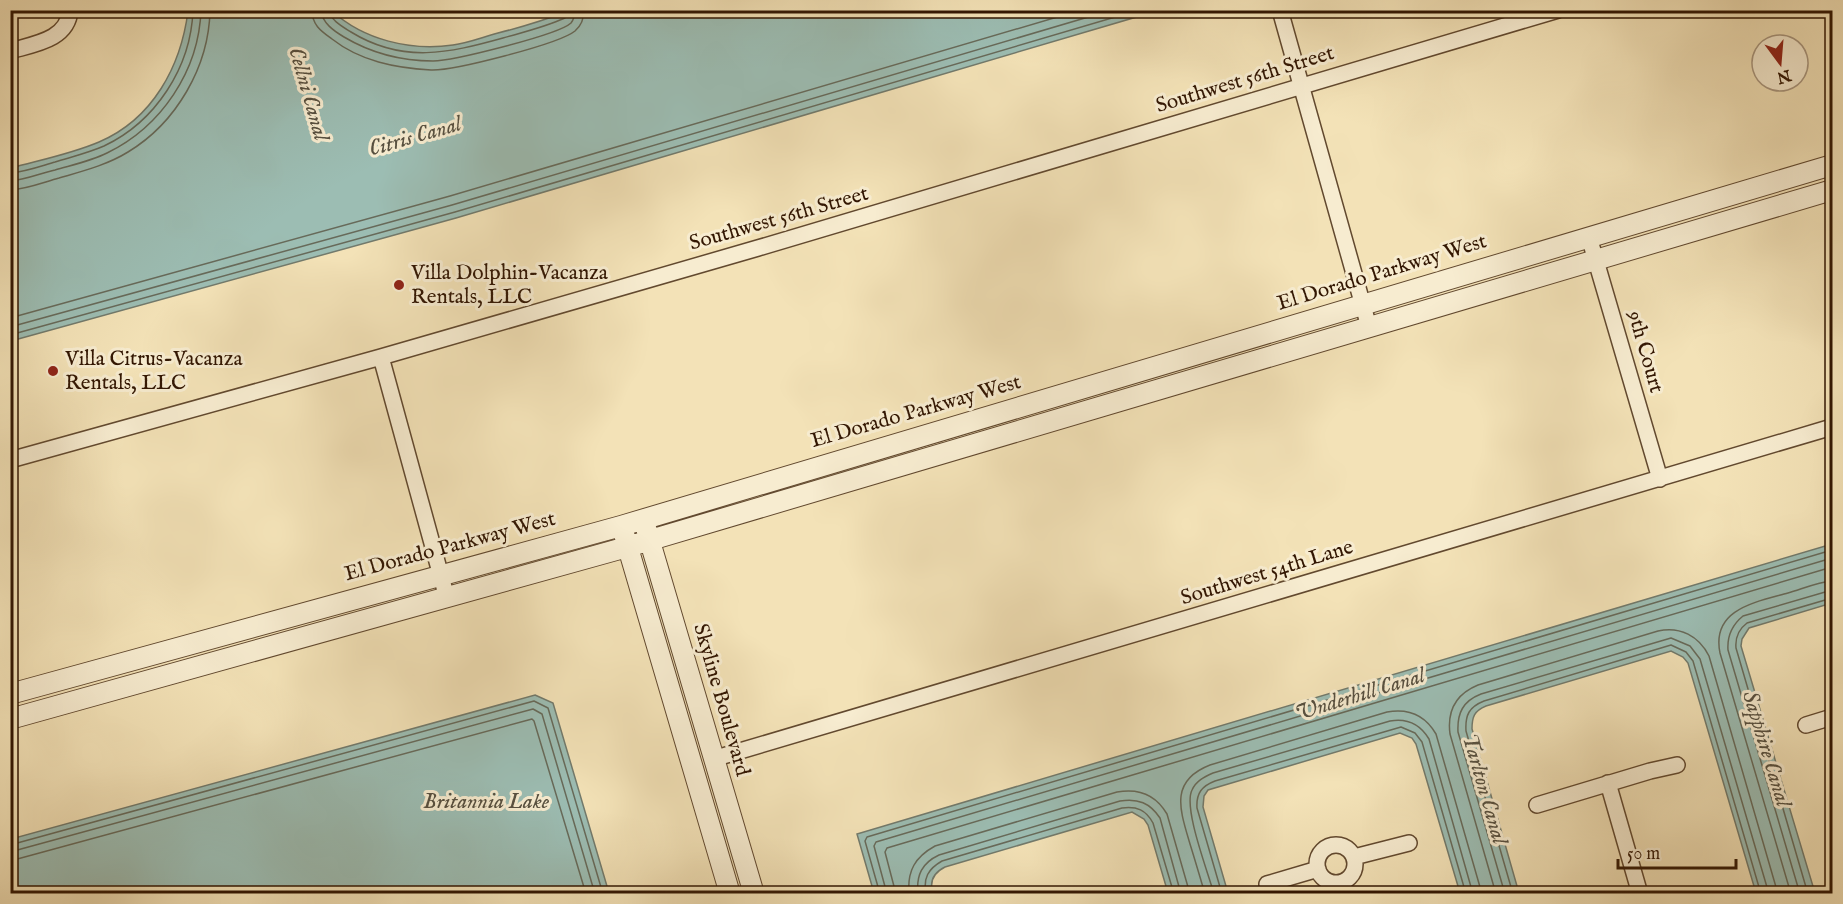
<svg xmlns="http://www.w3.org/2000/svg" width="1843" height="904" viewBox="0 0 1843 904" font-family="'IM FELL English',serif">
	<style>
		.water { fill: #9cbdb3; stroke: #727a6c; stroke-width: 1.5 }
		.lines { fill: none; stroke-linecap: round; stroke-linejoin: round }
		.shore { stroke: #676a5a; stroke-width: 1.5 }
		.minor-casing { stroke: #62492f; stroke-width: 18 }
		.tertiary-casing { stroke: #62492f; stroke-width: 22 }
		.minor { stroke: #f7ecd0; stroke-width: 15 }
		.tertiary { stroke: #f7ecd0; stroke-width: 20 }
		.poi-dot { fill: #8f2418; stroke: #f7ecd0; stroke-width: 2 }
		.labels { text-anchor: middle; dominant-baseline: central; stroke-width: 6; stroke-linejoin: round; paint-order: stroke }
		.street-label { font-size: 21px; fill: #321602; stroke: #f7ecd0 }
		.poi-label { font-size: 21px; fill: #321602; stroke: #f7ecd0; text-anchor: start }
		.water-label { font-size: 22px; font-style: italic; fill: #575040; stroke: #f7ecd0 }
	</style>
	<rect width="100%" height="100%" fill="#f3e2b7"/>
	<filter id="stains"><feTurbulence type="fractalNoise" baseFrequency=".00333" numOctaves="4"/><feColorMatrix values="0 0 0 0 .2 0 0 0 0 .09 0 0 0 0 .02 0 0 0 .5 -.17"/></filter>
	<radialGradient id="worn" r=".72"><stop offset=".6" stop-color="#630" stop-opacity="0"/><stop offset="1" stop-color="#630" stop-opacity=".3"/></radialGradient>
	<!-- water -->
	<path class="water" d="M188,11H332C364,40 410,51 453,45C468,43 483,37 498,33C522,27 545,20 568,11H1151L1150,13L456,218L11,341V168C40,160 71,154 99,142C153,119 181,66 188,11Z
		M1832,544V603L1749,628L1742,639L1741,646L1815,893H1756L1688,663L1683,657L1671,651L1486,706C1474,711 1472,717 1472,729L1519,893H1460L1416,744L1412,738L1400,733L1208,790L1204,796L1203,807L1228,893H1168L1148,825L1144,819L1132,812L945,867C933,873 929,881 933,893H874L857,834Z
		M535,695L553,703L609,893H11V839Z"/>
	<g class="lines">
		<!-- shore -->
		<path class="shore" d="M312,10C312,25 321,31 332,39C360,61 395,68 431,70C453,71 559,44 575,31C582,25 584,18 584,10
			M321,10C322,23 334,31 344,37C371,53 401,61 433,61C452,61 558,35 571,23C574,19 575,15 575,10
			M329,10C330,20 343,27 351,32C403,64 449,53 503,38C524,32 545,27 565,18L568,10
			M10,173C25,172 41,166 55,162C71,157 88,153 104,146C155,122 191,68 193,10
			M10,181C25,180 41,173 55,170C72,165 91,161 107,153C161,127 199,71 201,10
			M10,190C27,189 44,182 59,178C83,171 107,165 128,152C176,123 209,67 210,10
			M10,318L450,196L1081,10
			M10,327L452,205L1112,10
			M10,335L455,212L1139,10
			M10,845L534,701L548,708L603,894
			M10,852L533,709L542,714L595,894
			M10,861L532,719L534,721L586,894
			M880,894L865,841L867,837L1832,550
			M887,894L874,846L876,842L1832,558
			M896,894L885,852L887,848L1832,567
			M909,894C907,871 915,857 935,846L1117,792C1139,788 1156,795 1167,814L1190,894
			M918,894C916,875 922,863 939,855L1120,801C1138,798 1150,803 1160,818L1181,894
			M926,894C923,878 928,869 942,861L1122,808C1137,806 1146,810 1153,823L1174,894
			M1205,894C1200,877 1195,860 1190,844C1180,810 1169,781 1210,765L1387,712C1409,708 1425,715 1436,734L1482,894
			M1214,894C1208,872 1183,808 1192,790C1196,781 1204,777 1213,773L1390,721C1407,718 1420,724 1429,739L1473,894
			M1222,894L1197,808C1196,793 1202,786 1215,781L1401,727L1415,733L1422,742L1466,894
			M1496,894L1450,734C1447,711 1456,694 1478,685L1658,631C1680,626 1699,636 1709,656L1778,894
			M1505,894L1458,732C1457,713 1463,701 1481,694L1671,638L1690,646L1700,659L1769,894
			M1513,894L1466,731C1465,715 1469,707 1484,701L1671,645L1686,652L1693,661L1761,894
			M1791,894L1720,653C1711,609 1756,602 1788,593C1802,589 1818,582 1832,581
			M1800,894L1728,650C1727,636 1732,625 1743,616L1832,590
			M1808,894L1736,648C1735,637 1739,629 1747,623L1832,598"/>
		<defs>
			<path id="minor" d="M1280,10L1369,327
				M10,51C34,44 68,40 70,10
				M1589,237L1660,479
				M381,357L447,598
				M10,460L381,357L758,248L1558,10
				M1806,725L1832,717
				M713,759L1832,427
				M1608,783L1640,894
				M1537,805L1650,771L1677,765
				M1317 864a19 19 0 1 1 38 0a19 19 0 1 1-38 0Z
				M1354,857L1409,843
				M1267,884L1318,869"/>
			<path id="tertiary" d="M646,528L754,894
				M624,534L730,894
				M10,694L621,526L1832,165
				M10,719L627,547L1832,190"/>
		</defs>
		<!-- minor casing -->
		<use href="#minor" class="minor-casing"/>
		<!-- tertiary casing -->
		<use href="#tertiary" class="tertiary-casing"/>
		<!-- minor -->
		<use href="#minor" class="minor"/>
		<!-- tertiary -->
		<use href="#tertiary" class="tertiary"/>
	</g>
	<!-- markers -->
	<g class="poi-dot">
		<circle cx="399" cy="285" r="6"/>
		<circle cx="53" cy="371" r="6"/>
	</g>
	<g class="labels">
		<!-- street labels -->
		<g class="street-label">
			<text transform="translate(1245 80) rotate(-17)">Southwest 56th Street</text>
			<text transform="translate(779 219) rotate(-16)">Southwest 56th Street</text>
			<text transform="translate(1382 273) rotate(-17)">El Dorado Parkway West</text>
			<text transform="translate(1645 352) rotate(74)">9th Court</text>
			<text transform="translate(916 412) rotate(-16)">El Dorado Parkway West</text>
			<text transform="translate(450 547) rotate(-15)">El Dorado Parkway West</text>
			<text transform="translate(1267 573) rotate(-17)">Southwest 54th Lane</text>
			<text transform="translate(721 700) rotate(74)">Skyline Boulevard</text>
		</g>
		<!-- poi labels -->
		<g class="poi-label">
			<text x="411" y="273">Villa Dolphin-Vacanza<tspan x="411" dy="24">Rentals, LLC</tspan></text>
			<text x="65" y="359">Villa Citrus-Vacanza<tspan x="65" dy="24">Rentals, LLC</tspan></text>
		</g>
		<!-- water labels -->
		<g class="water-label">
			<text transform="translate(308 94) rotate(74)">Cellni Canal</text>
			<text transform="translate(415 137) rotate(-16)">Citris Canal</text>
			<text transform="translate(1360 695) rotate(-17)">Underhill Canal</text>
			<text transform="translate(1766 749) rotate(73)">Sapphire Canal</text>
			<text transform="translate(1484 789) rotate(74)">Tarlton Canal</text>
			<text x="486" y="802">Britannia Lake</text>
		</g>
	</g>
	<!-- margin -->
	<rect width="1843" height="904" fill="none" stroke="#f3e2b7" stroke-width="36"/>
	<rect x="12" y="12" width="1819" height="880" fill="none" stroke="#321602" stroke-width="3"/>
	<rect x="18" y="18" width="1807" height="868" fill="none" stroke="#321602" stroke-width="1.5"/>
	<!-- north arrow -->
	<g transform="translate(1780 63) rotate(164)"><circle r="28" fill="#f7ecd0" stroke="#a8967e" stroke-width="1.5"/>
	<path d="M0-4.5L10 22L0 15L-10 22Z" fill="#8f2418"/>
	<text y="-9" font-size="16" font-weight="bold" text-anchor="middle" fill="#321602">N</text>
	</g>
	<!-- scale -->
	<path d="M1618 859v9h118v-9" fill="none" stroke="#321602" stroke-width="3"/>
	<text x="1627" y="859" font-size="18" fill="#321602" stroke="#f7ecd0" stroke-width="4.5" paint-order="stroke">50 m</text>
	<rect width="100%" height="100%" filter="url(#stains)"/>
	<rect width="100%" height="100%" fill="url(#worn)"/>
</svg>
